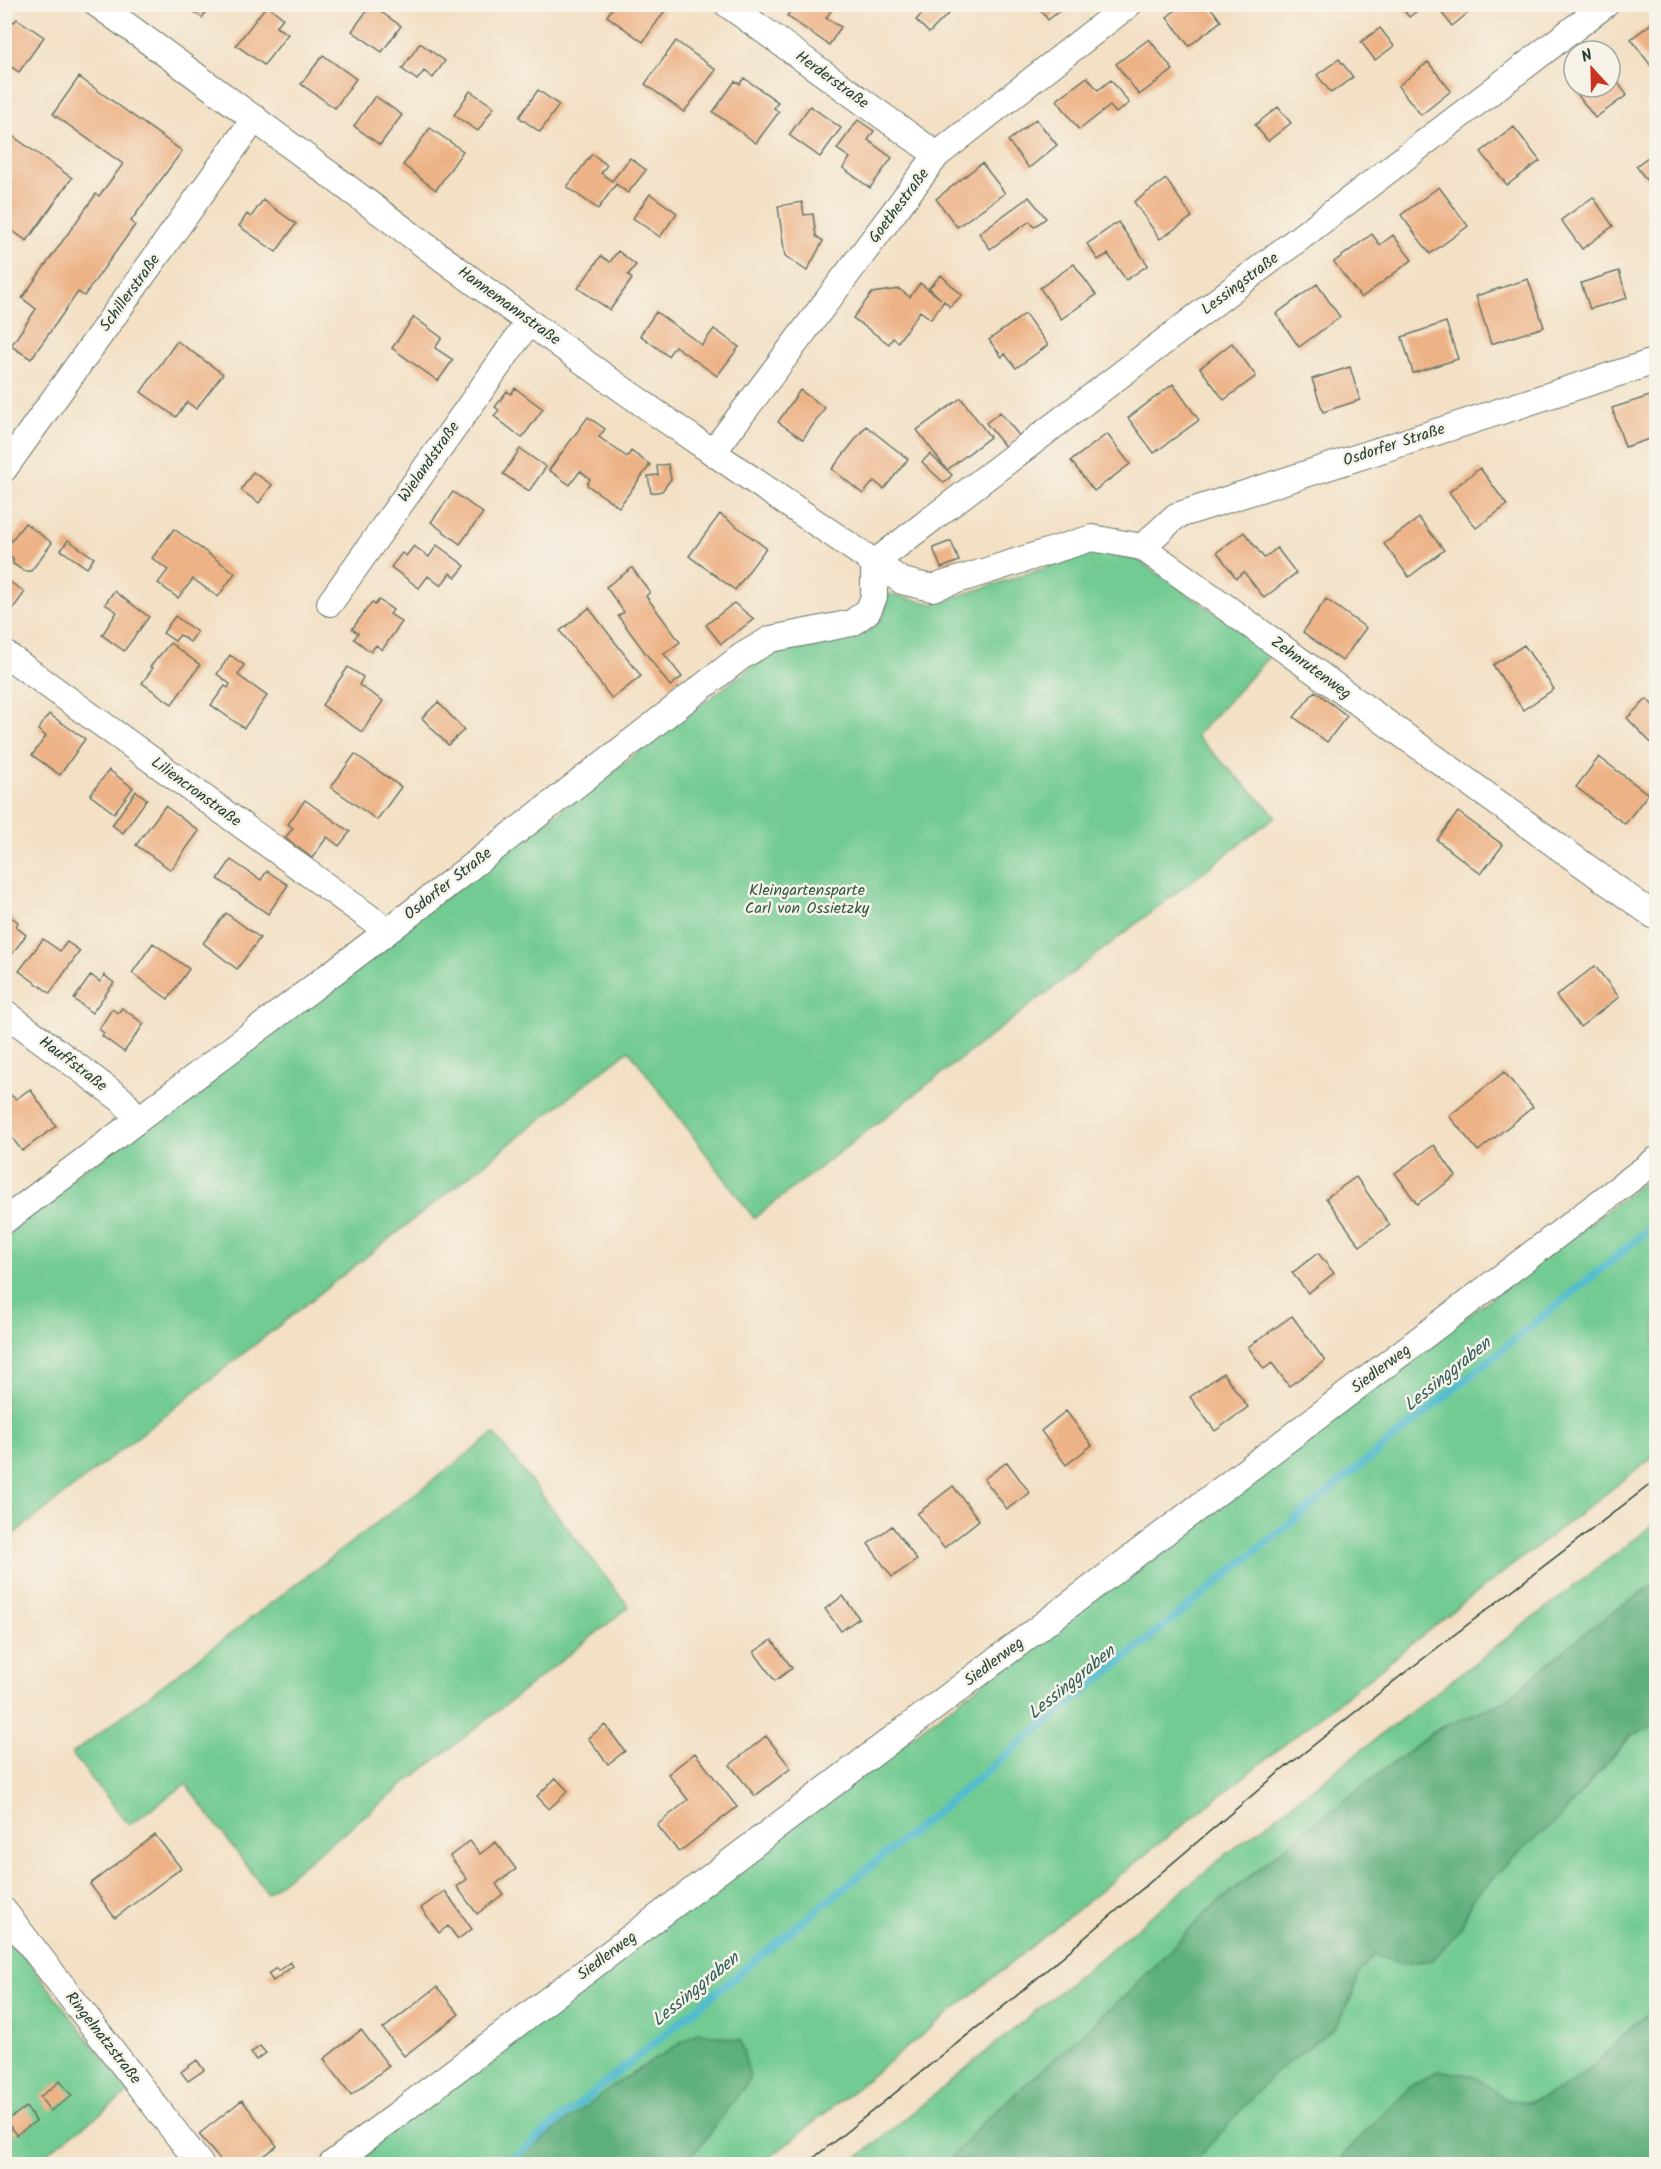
<svg xmlns="http://www.w3.org/2000/svg" width="1661" height="2169" viewBox="0 0 1661 2169" font-family="Kalam,sans-serif">
	<style>
		.green { fill: #72cb92; stroke: #488463; stroke-width: 1.5 }
		.forest { fill: #5daf7c; stroke: #3e7658; stroke-width: 1.5 }
		.lines { fill: none; stroke-linecap: round; stroke-linejoin: round }
		.stream { stroke: #52bcce; stroke-width: 8 }
		.building { fill: #edb286 }
		.minor-casing { stroke: #697667; stroke-width: 28 }
		.minor { stroke: #fff; stroke-width: 26 }
		.tram { stroke: #1f3d34; stroke-width: 1.5 }
		.labels { text-anchor: middle; dominant-baseline: central; stroke-width: 5; stroke-linejoin: round; paint-order: stroke }
		.street-label { font-size: 16px; fill: #1f3d34; stroke: #f7f3e8 }
		.park-label { font-size: 16px; fill: #305947; stroke: #f7f3e8 }
		.water-label { font-size: 18px; font-style: italic; fill: #2c5d5a; stroke: #f7f3e8 }
	</style>
	<rect width="100%" height="100%" fill="#f7f3e8"/>
	<filter id="ink" filterUnits="userSpaceOnUse"><feTurbulence type="fractalNoise" baseFrequency=".0167" numOctaves="2"/><feDisplacementMap in="SourceGraphic" scale="12" xChannelSelector="R" yChannelSelector="G"/><feConvolveMatrix kernelMatrix="1 2 1 2 8 2 1 2 1" color-interpolation-filters="sRGB"/></filter>
	<filter id="wash" filterUnits="userSpaceOnUse"><feTurbulence type="fractalNoise" baseFrequency=".008" numOctaves="4" result="noise"/><feDisplacementMap in="SourceGraphic" scale="24" xChannelSelector="R" yChannelSelector="G"/><feGaussianBlur stdDeviation="1.35" result="paint"/><feColorMatrix in="noise" values="0 0 0 0 0 0 0 0 0 0 0 0 0 0 0 0 0 1.4 0 .05"/><feComposite in="paint" operator="in"/></filter>
	<g filter="url(#wash)">
		<rect width="100%" height="100%" fill="#f3e0c5"/>
		<!-- green -->
		<path class="green" d="M1094,552L1138,560L1273,652L1196,736L1276,816L754,1218L629,1050L5,1541V1228L753,666L776,652L868,632L884,615L888,594L934,604Z
			M1656,1173V1455L1462,1604L1136,1862L762,2164H347Z
			M494,1434L629,1607L267,1893L186,1784L129,1825L72,1754Z
			M1656,1523V1583L1592,1627L1505,1701L1436,1730L1292,1841L1205,1914L1127,1994L979,2126L947,2164H850L1218,1861Z
			M1656,1726V2007C1648,2014 1639,2020 1631,2028C1602,2057 1554,2113 1508,2100C1497,2097 1484,2083 1474,2076L1411,2086L1346,2152L1338,2164H1190L1275,2073L1335,2027L1353,1994L1360,1970L1374,1955L1402,1964L1460,1929L1473,1899L1510,1860L1562,1815L1632,1735Z
			M4,1930L129,2092L32,2164H5Z"/>
		<!-- forest -->
		<path class="forest" d="M1656,1583V1726L1631,1735L1562,1815L1510,1860L1473,1899L1460,1929L1433,1960L1402,1964L1374,1955L1360,1970L1353,1994L1335,2027L1275,2073L1196,2160L1190,2164H947L979,2126L1127,1994L1205,1914L1292,1841L1436,1730L1505,1701L1592,1627Z
			M1656,2007V2164H1338L1346,2152L1411,2086L1439,2070L1474,2076L1507,2100L1531,2102L1560,2090L1600,2061L1633,2026Z
			M698,2032L741,2041L750,2079L699,2148L680,2164H511L614,2085Z"/>
		<g class="lines">
			<!-- stream -->
			<path class="stream" d="M506,2164L1656,1224"/>
		</g>
		<g id="blocks">
			<!-- building -->
			<path class="building" d="M184,4H211L202,18Z
				M615,4H657L656,6L664,12L643,42L607,16Z
				M795,4H828L833,8L826,18L841,27L829,45L787,16Z
				M932,4H941L949,13L929,33L916,20Z
				M1036,4H1068L1048,20Z
				M1183,4H1208L1221,21L1189,46L1167,17Z
				M1435,4H1479L1452,26Z
				M267,5L283,18L276,27L288,34L264,65L236,45Z
				M371,5L401,26L382,52L352,31Z
				M1400,5H1425L1409,17Z
				M4,16L14,22L17,19L44,37L19,72L4,62Z
				M1656,20V68L1654,70L1631,39Z
				M1380,28L1394,46L1375,60L1361,42Z
				M1149,39L1173,70L1139,95L1116,64Z
				M676,41L716,70L684,112L645,84Z
				M420,43L445,61L433,78L424,71L417,80L402,69Z
				M323,55L356,79L335,108L301,84Z
				M1339,59L1353,77L1331,93L1317,75Z
				M1428,62L1451,91L1421,115L1398,86Z
				M1610,72L1627,95L1595,118L1569,83L1574,80V87H1610Z
				M79,77L182,151L131,221L135,225L84,296L78,292L31,359L11,346L36,309L22,298L96,194L99,196L123,164L53,114Z
				M1087,77L1098,90L1111,80L1129,103L1116,113L1110,106L1079,130L1057,100Z
				M744,78L778,102L774,108L779,112L756,143L713,112L735,81L740,84Z
				M538,90L559,105L540,132L519,117Z
				M470,91L494,107L478,131L454,115Z
				M375,96L402,115L380,145L354,126Z
				M810,106L841,128L820,157L789,135Z
				M1278,107L1291,123L1268,141L1255,125Z
				M1036,119L1057,145L1029,168L1008,141Z
				M858,120L874,131L868,140L892,158L870,188L843,168L850,158L837,149Z
				M1514,127L1540,161L1507,185L1481,152Z
				M430,128L463,151L436,190L403,165Z
				M4,130L72,178L27,241L4,225Z
				M1656,151V193L1636,166Z
				M592,154L607,165L601,173L612,181L630,158L646,170L628,193L616,184L598,209L567,187Z
				M982,163L1005,193L957,227L936,199Z
				M1166,179L1192,217L1160,239L1134,202Z
				M1439,187L1468,226L1430,254L1401,215Z
				M650,194L677,213L660,237L633,218Z
				M1029,197L1046,218L1034,227L1030,221L990,249L979,233Z
				M1593,197L1613,226L1582,249L1561,220Z
				M263,200L296,224L276,252L239,226L247,214L251,217Z
				M802,202L804,215L813,214L816,236L823,241L807,271L785,256L778,206Z
				M1118,222L1148,265L1126,280L1108,254L1098,260L1087,244Z
				M1372,234L1380,245L1393,235L1412,260L1361,298L1334,262Z
				M618,251L636,265L628,275L632,279L610,310L578,288L601,256L610,262Z
				M1074,264L1096,295L1061,319L1040,288Z
				M1619,271L1627,298L1590,309L1581,283Z
				M941,275L962,295L950,307L944,301L931,319L920,311L898,342L893,338L889,344L853,318L872,293L899,289L910,297L920,283L941,299L929,288Z
				M1528,279L1544,327L1491,344L1476,296Z
				M1317,284L1340,317L1299,347L1276,314Z
				M656,312L702,345L714,329L739,347L717,376L675,346L668,356L640,335Z
				M1025,314L1048,345L1016,368L1005,354L1002,357L989,340Z
				M414,317L442,338L435,348L453,360L438,381L392,348Z
				M1446,322L1458,359L1413,373L1402,337Z
				M177,341L223,374L196,409L187,402L176,417L141,392Z
				M1232,343L1256,376L1224,400L1200,368Z
				M1350,367L1360,400L1323,412L1312,379Z
				M1173,384L1199,420L1154,453L1128,418Z
				M515,388L543,409L522,438L494,416L499,410L495,407L507,391L511,394Z
				M800,390L825,408L803,439L778,422Z
				M1656,394V437L1625,447L1612,408Z
				M961,398L990,437L947,470L952,475L944,483L922,462L930,454L947,470L917,430Z
				M1000,412L1021,438L1007,449L986,423Z
				M588,417L605,429L599,437L627,457L631,451L650,465L619,507L587,485L590,479L580,471L570,485L549,470Z
				M866,426L908,459L884,489L874,481L863,494L832,469Z
				M1107,434L1130,464L1094,491L1071,461Z
				M520,449L546,467L529,491L503,474Z
				M668,464L671,479L662,491L651,493L648,476L658,475L657,466Z
				M1480,468L1507,505L1476,528L1449,492Z
				M253,472L272,485L259,503L241,490Z
				M453,492L483,513L460,544L431,522Z
				M720,514L766,548L735,590L689,556Z
				M1419,518L1444,550L1409,577L1384,544Z
				M25,523L52,543L31,571H24L13,564V559L4,553V550Z
				M174,529L235,573L218,597L193,579L178,598L158,583L168,570L152,558Z
				M1244,532L1264,558L1277,548L1296,573L1264,598L1244,572L1236,578L1217,552Z
				M68,540L94,558L87,568L61,550Z
				M951,541L959,561L941,568L933,548Z
				M437,545L465,566L456,577L450,573L441,586L428,576L419,588L391,567L402,553L406,556L414,546L429,557Z
				M632,568L650,592L646,596L680,642L664,654L682,677L670,686L618,616L624,612L606,587Z
				M4,578L25,592L4,621Z
				M114,591L149,617L124,651L102,635L117,612L105,604Z
				M1326,599L1366,628L1342,661L1303,632Z
				M379,600L393,610L390,614L402,622L382,650L376,645L371,652L354,639L358,633L352,629L372,602L375,605Z
				M734,603L754,619L721,644L706,625Z
				M589,608L641,676L612,699L560,631Z
				M175,616L197,632L190,642L180,635L175,641L163,633Z
				M170,643L200,665L172,704L142,683L153,668L150,667Z
				M1524,645L1554,689L1523,710L1493,665Z
				M230,655L244,665L238,675L267,696L244,728L211,705L225,686L228,688L230,684L217,674Z
				M348,667L363,677L359,685L383,701L362,732L322,705Z
				M1315,691L1347,716L1327,742L1294,717Z
				M1647,699L1656,709L1655,747L1627,718Z
				M438,702L464,730L448,745L422,718Z
				M49,714L85,739L60,775L32,755L46,736L38,730Z
				M355,754L401,787L377,820L331,787Z
				M1599,757L1648,794L1625,824L1576,787Z
				M109,770L133,788L114,813L90,795Z
				M136,791L147,799L123,833L112,825Z
				M305,800L350,832L339,846L327,837L312,858L285,838L293,828L288,824Z
				M165,806L199,831L171,870L136,845Z
				M1458,812L1503,845L1481,874L1437,840Z
				M231,860L261,880L267,871L288,885L268,914L218,879Z
				M4,912L18,922L16,927L26,935L7,961L4,959Z
				M226,913L260,938L237,969L203,943Z
				M43,939L60,951L67,942L80,951L50,993L19,971Z
				M153,943L189,969L168,999L132,973Z
				M1595,966L1619,997L1580,1027L1556,996Z
				M91,975L100,982L104,975L114,983L92,1013L74,999Z
				M122,1008L144,1024L124,1052L102,1036L104,1033L99,1029L112,1009L118,1013Z
				M1504,1072L1533,1107L1478,1151L1449,1116Z
				M30,1089L56,1126L22,1151L4,1127V1090L16,1099Z
				M1434,1145L1456,1176L1417,1204L1395,1173Z
				M1356,1177L1390,1225L1360,1246L1326,1198Z
				M1318,1253L1334,1273L1308,1293L1292,1273Z
				M1292,1316L1325,1361L1289,1386L1272,1363L1264,1369L1248,1347Z
				M1223,1373L1248,1407L1215,1431L1190,1397Z
				M1066,1411L1092,1445L1066,1465L1041,1431Z
				M1007,1462L1030,1493L1007,1509L984,1479Z
				M953,1486L979,1520L944,1548L917,1514Z
				M892,1526L917,1560L892,1577L868,1544Z
				M843,1596L859,1618L841,1631L825,1609Z
				M772,1640L792,1668L775,1681L754,1652Z
				M605,1725L625,1751L608,1764L588,1738Z
				M766,1736L791,1768L755,1796L730,1765Z
				M695,1753L737,1807L679,1852L657,1825L688,1800L668,1774Z
				M556,1778L568,1791L549,1809L537,1796Z
				M155,1835L181,1868L115,1918L90,1884Z
				M470,1841L480,1854L496,1842L516,1869L496,1884L503,1894L477,1914L457,1887L467,1879L450,1856Z
				M445,1891L472,1929L458,1939L448,1926L439,1933L421,1908Z
				M290,1962L293,1966L273,1981L268,1974L276,1968L278,1971Z
				M437,1987L459,2014L404,2056L383,2029Z
				M361,2030L389,2066L351,2095L324,2059Z
				M260,2046L266,2053L256,2060L251,2053Z
				M197,2060L204,2070L188,2081L181,2072Z
				M60,2081L72,2096L50,2111L40,2097Z
				M242,2100L277,2146L253,2164H223L199,2134Z
				M26,2107L36,2121L16,2135L6,2121Z"/>
		</g>
	</g>
	<g filter="url(#ink)">
		<use href="#blocks" fill-opacity="0" stroke="#697667" stroke-width="1.5"/>
		<g class="lines">
			<defs>
				<path id="minor" d="M97,4C242,108 383,215 526,320C649,410 776,496 902,581L932,588L1092,538L1142,547L1656,917
					M727,4L937,155
					M713,452L937,155L1129,4
					M4,469L255,118
					M1142,547L1176,516L1656,361
					M874,563L1606,4
					M330,603L529,322
					M4,653L388,931
					M4,1012L122,1100L138,1119
					M4,1221L388,931L742,656L771,639L852,623L868,611L874,597V563
					M4,1911L200,2164
					M332,2164L1656,1160"/>
			</defs>
			<!-- minor casing -->
			<use href="#minor" class="minor-casing"/>
			<!-- minor -->
			<use href="#minor" class="minor"/>
			<!-- tram -->
			<path class="tram" d="M806,2164L1015,1997L1276,1775L1398,1678L1656,1480"/>
		</g>
	</g>
	<g class="labels">
		<!-- street labels -->
		<g class="street-label">
			<text transform="translate(832 80) rotate(36)">Herderstraße</text>
			<text transform="translate(899 206) rotate(-53)">Goethestraße</text>
			<text transform="translate(1240 284) rotate(-37)">Lessingstraße</text>
			<text transform="translate(130 293) rotate(-54)">Schillerstraße</text>
			<text transform="translate(509 306) rotate(36)">Hannemannstraße</text>
			<text transform="translate(1394 445) rotate(-18)">Osdorfer Straße</text>
			<text transform="translate(429 462) rotate(-55)">Wielandstraße</text>
			<text transform="translate(1311 668) rotate(36)">Zehnrutenweg</text>
			<text transform="translate(196 792) rotate(36)">Liliencronstraße</text>
			<text transform="translate(448 884) rotate(-38)">Osdorfer Straße</text>
			<text transform="translate(73 1064) rotate(37)">Hauffstraße</text>
			<text transform="translate(1381 1369) rotate(-37)">Siedlerweg</text>
			<text transform="translate(994 1662) rotate(-37)">Siedlerweg</text>
			<text transform="translate(607 1956) rotate(-37)">Siedlerweg</text>
			<text transform="translate(103 2038) rotate(52)">Ringelnatzstraße</text>
		</g>
		<!-- park labels -->
		<g class="park-label">
			<text x="807" y="890">Kleingartensparte<tspan x="807" dy="18">Carl von Ossietzky</tspan></text>
		</g>
		<!-- water labels -->
		<g class="water-label">
			<text transform="translate(1448 1375) rotate(-39)">Lessinggraben</text>
			<text transform="translate(1072 1683) rotate(-39)">Lessinggraben</text>
			<text transform="translate(696 1990) rotate(-39)">Lessinggraben</text>
		</g>
	</g>
	<!-- margin -->
	<rect width="1661" height="2169" fill="none" stroke="#f7f3e8" stroke-width="24"/>
	<!-- north arrow -->
	<g transform="translate(1592 69) rotate(338)"><circle r="28" fill="#f7f3e8" stroke="#a1aaa0" stroke-width="1.5"/>
	<path d="M0-4.5L10 22L0 15L-10 22Z" fill="#c8321e"/>
	<text y="-9" font-size="16" font-weight="bold" text-anchor="middle" fill="#1f3d34">N</text>
	</g>
</svg>
